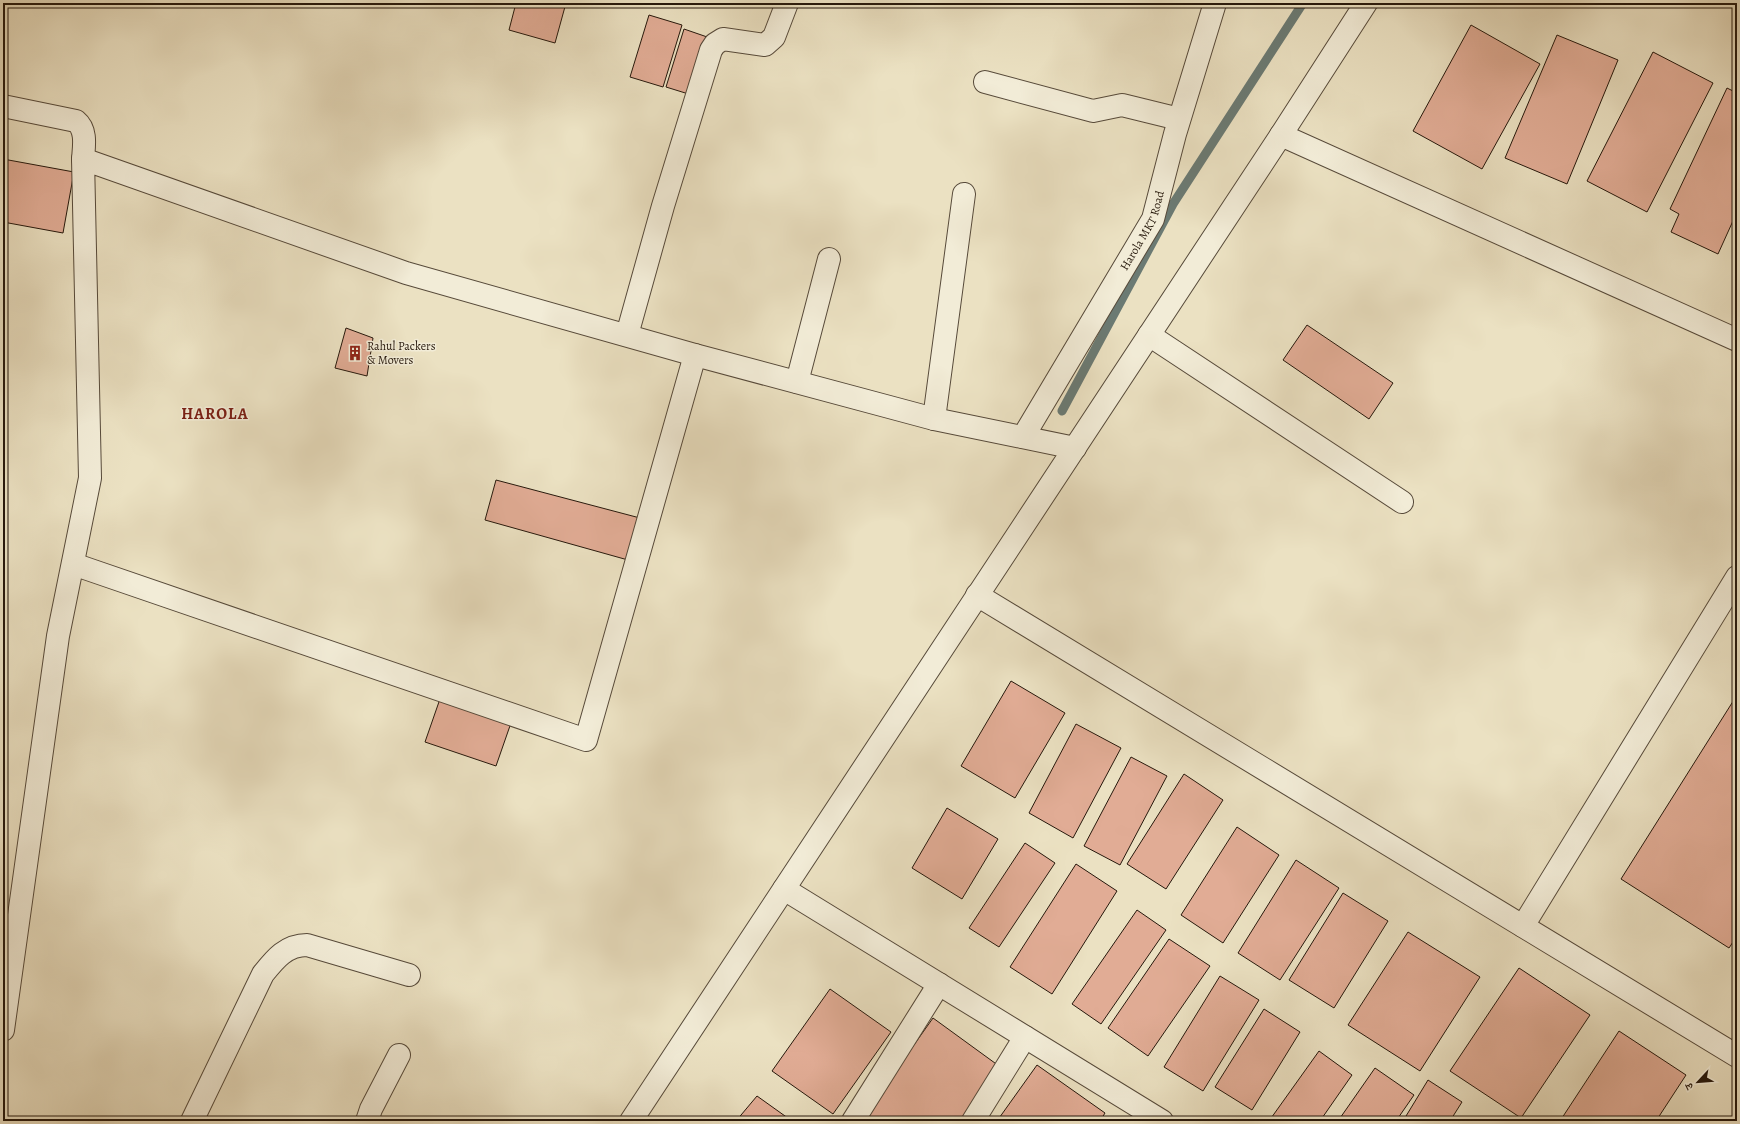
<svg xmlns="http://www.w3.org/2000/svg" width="1740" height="1124" viewBox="0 0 1740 1124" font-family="Alegreya,'Noto Serif Devanagari',serif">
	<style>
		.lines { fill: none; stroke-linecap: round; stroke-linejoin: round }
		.stream { stroke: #6b7a73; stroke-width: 9 }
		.building { fill: #e1ac95; stroke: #26180c }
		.minor-casing { stroke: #574a3a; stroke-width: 24 }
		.minor { stroke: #f2ecd7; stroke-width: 22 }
		.labels { text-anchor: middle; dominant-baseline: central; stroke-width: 3; stroke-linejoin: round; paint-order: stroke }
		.street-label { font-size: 12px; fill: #26180c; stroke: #f2ecd7 }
		.poi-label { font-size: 12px; fill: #26180c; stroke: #f2ecd7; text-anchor: start }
		.district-label { font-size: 16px; font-weight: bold; letter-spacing: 1px; fill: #7a1f14; stroke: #f2ecd7 }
	</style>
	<rect width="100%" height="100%" fill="#ebe1c2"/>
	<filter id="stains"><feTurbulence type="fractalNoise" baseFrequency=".005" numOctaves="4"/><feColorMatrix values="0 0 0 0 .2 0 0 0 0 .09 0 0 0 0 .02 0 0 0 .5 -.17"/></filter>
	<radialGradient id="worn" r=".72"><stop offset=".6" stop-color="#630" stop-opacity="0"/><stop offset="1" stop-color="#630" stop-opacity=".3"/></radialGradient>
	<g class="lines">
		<!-- stream -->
		<path class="stream" d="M1062,411L1173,204L1303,3"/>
	</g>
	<!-- building -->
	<path class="building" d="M516,3H566L555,43L509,30Z
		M649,15L682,25L663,87L630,77Z
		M1471,25L1540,64L1482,169L1413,131Z
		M684,29L713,39L695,96L666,87Z
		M1557,35L1618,60L1567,184L1505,158Z
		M1653,52L1713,83L1647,212L1587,181Z
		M1727,88L1737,93V212L1718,254L1671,232L1679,214L1670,209Z
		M3,159L74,172L63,233L3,222Z
		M1307,325L1393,383L1369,419L1283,360Z
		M346,328L373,338L367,376L335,368Z
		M496,480L640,518L628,560L485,520Z
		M1011,681L1065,713L1015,798L961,766Z
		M1737,695V936L1729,948L1621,879Z
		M441,696L512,720L496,766L425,742Z
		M1076,724L1121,748L1073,838L1029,813Z
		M1131,757L1167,776L1120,865L1084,846Z
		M1184,774L1223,800L1166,889L1127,864Z
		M947,808L998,839L962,899L912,868Z
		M1237,827L1279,855L1223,943L1181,915Z
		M1025,843L1055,863L999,947L969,928Z
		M1296,860L1339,888L1280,980L1238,953Z
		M1076,864L1117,891L1052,994L1010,967Z
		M1343,893L1388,921L1334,1008L1289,980Z
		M1137,910L1166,930L1101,1024L1072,1004Z
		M1408,932L1480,977L1420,1071L1348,1025Z
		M1169,939L1210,966L1148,1056L1108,1028Z
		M1519,968L1590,1015L1521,1118L1450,1071Z
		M1220,976L1259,1000L1203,1091L1164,1067Z
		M830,989L891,1032L833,1114L772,1071Z
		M1264,1009L1300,1032L1252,1110L1215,1087Z
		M933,1018L999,1066L961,1121H860Z
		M1619,1031L1686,1075L1656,1121H1560Z
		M1319,1051L1352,1075L1320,1121H1269Z
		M1037,1065L1105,1113L1100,1121H997Z
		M1375,1068L1414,1095L1396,1121H1338Z
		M1428,1080L1462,1102L1450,1121H1403Z
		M757,1096L792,1121H736Z"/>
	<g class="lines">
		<defs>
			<g id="minor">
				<path d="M985,82L1093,111L1122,105L1179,119"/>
				<path d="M3,106L76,121C87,130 84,146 83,159"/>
				<path d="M1281,135L1737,340"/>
				<path d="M627,335L663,206L711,50L715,44L723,39L765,45L774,37L787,3"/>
				<path d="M1149,335L1402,502"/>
				<path d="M797,382L829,259"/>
				<path d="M934,419L964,194"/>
				<path id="s1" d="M1023,437L1153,219L1175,134L1215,3"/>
				<path d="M73,564L586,740L695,355"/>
				<path d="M977,595L1737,1056"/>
				<path d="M784,889L1162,1121"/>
				<path d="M1523,926L1737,577"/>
				<path d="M3,1030L58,636L90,478L83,159L406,273L695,355L934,419L1075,448"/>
				<path d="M192,1121L263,974C275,959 286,945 307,945L409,975"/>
				<path d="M367,1121L371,1109L399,1055"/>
				<path d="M631,1121L1281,135L1366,3"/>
				<path d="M853,1121L939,984"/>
				<path d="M973,1121L1025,1037"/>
			</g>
		</defs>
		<!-- minor casing -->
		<use href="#minor" class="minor-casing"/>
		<!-- minor -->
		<use href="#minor" class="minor"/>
	</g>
	<!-- icons -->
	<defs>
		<symbol id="building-bare" viewBox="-9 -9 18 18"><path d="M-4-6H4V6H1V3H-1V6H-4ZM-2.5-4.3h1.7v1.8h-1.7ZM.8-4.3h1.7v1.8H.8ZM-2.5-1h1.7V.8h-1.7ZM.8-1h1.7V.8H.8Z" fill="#8f2418" stroke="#f2ecd7" stroke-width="2.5" paint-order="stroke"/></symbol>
	</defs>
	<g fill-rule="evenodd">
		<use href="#building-bare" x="344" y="342" width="22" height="22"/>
	</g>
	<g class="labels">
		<!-- street labels -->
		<g class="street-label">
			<text stroke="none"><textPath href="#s1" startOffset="239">Harola MKT Road</textPath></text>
		</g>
		<!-- poi labels -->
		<g class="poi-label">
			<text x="367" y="346">Rahul Packers<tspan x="367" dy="14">&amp; Movers</tspan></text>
		</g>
		<!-- district labels -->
		<g class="district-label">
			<text x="215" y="414">HAROLA</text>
		</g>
	</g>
	<!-- margin -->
	<rect width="1740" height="1124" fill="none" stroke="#ebe1c2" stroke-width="16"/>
	<rect x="4" y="4" width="1732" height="1116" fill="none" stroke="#26180c" stroke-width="2"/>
	<rect x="8" y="8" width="1724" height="1108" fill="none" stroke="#26180c"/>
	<!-- north arrow -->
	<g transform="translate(1698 1082) rotate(244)" stroke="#f2ecd7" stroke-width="3" paint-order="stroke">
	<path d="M0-3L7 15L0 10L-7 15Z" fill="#26180c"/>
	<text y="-6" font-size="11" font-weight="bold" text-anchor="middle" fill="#26180c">उ</text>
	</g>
	<rect width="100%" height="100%" filter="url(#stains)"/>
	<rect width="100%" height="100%" fill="url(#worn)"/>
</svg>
